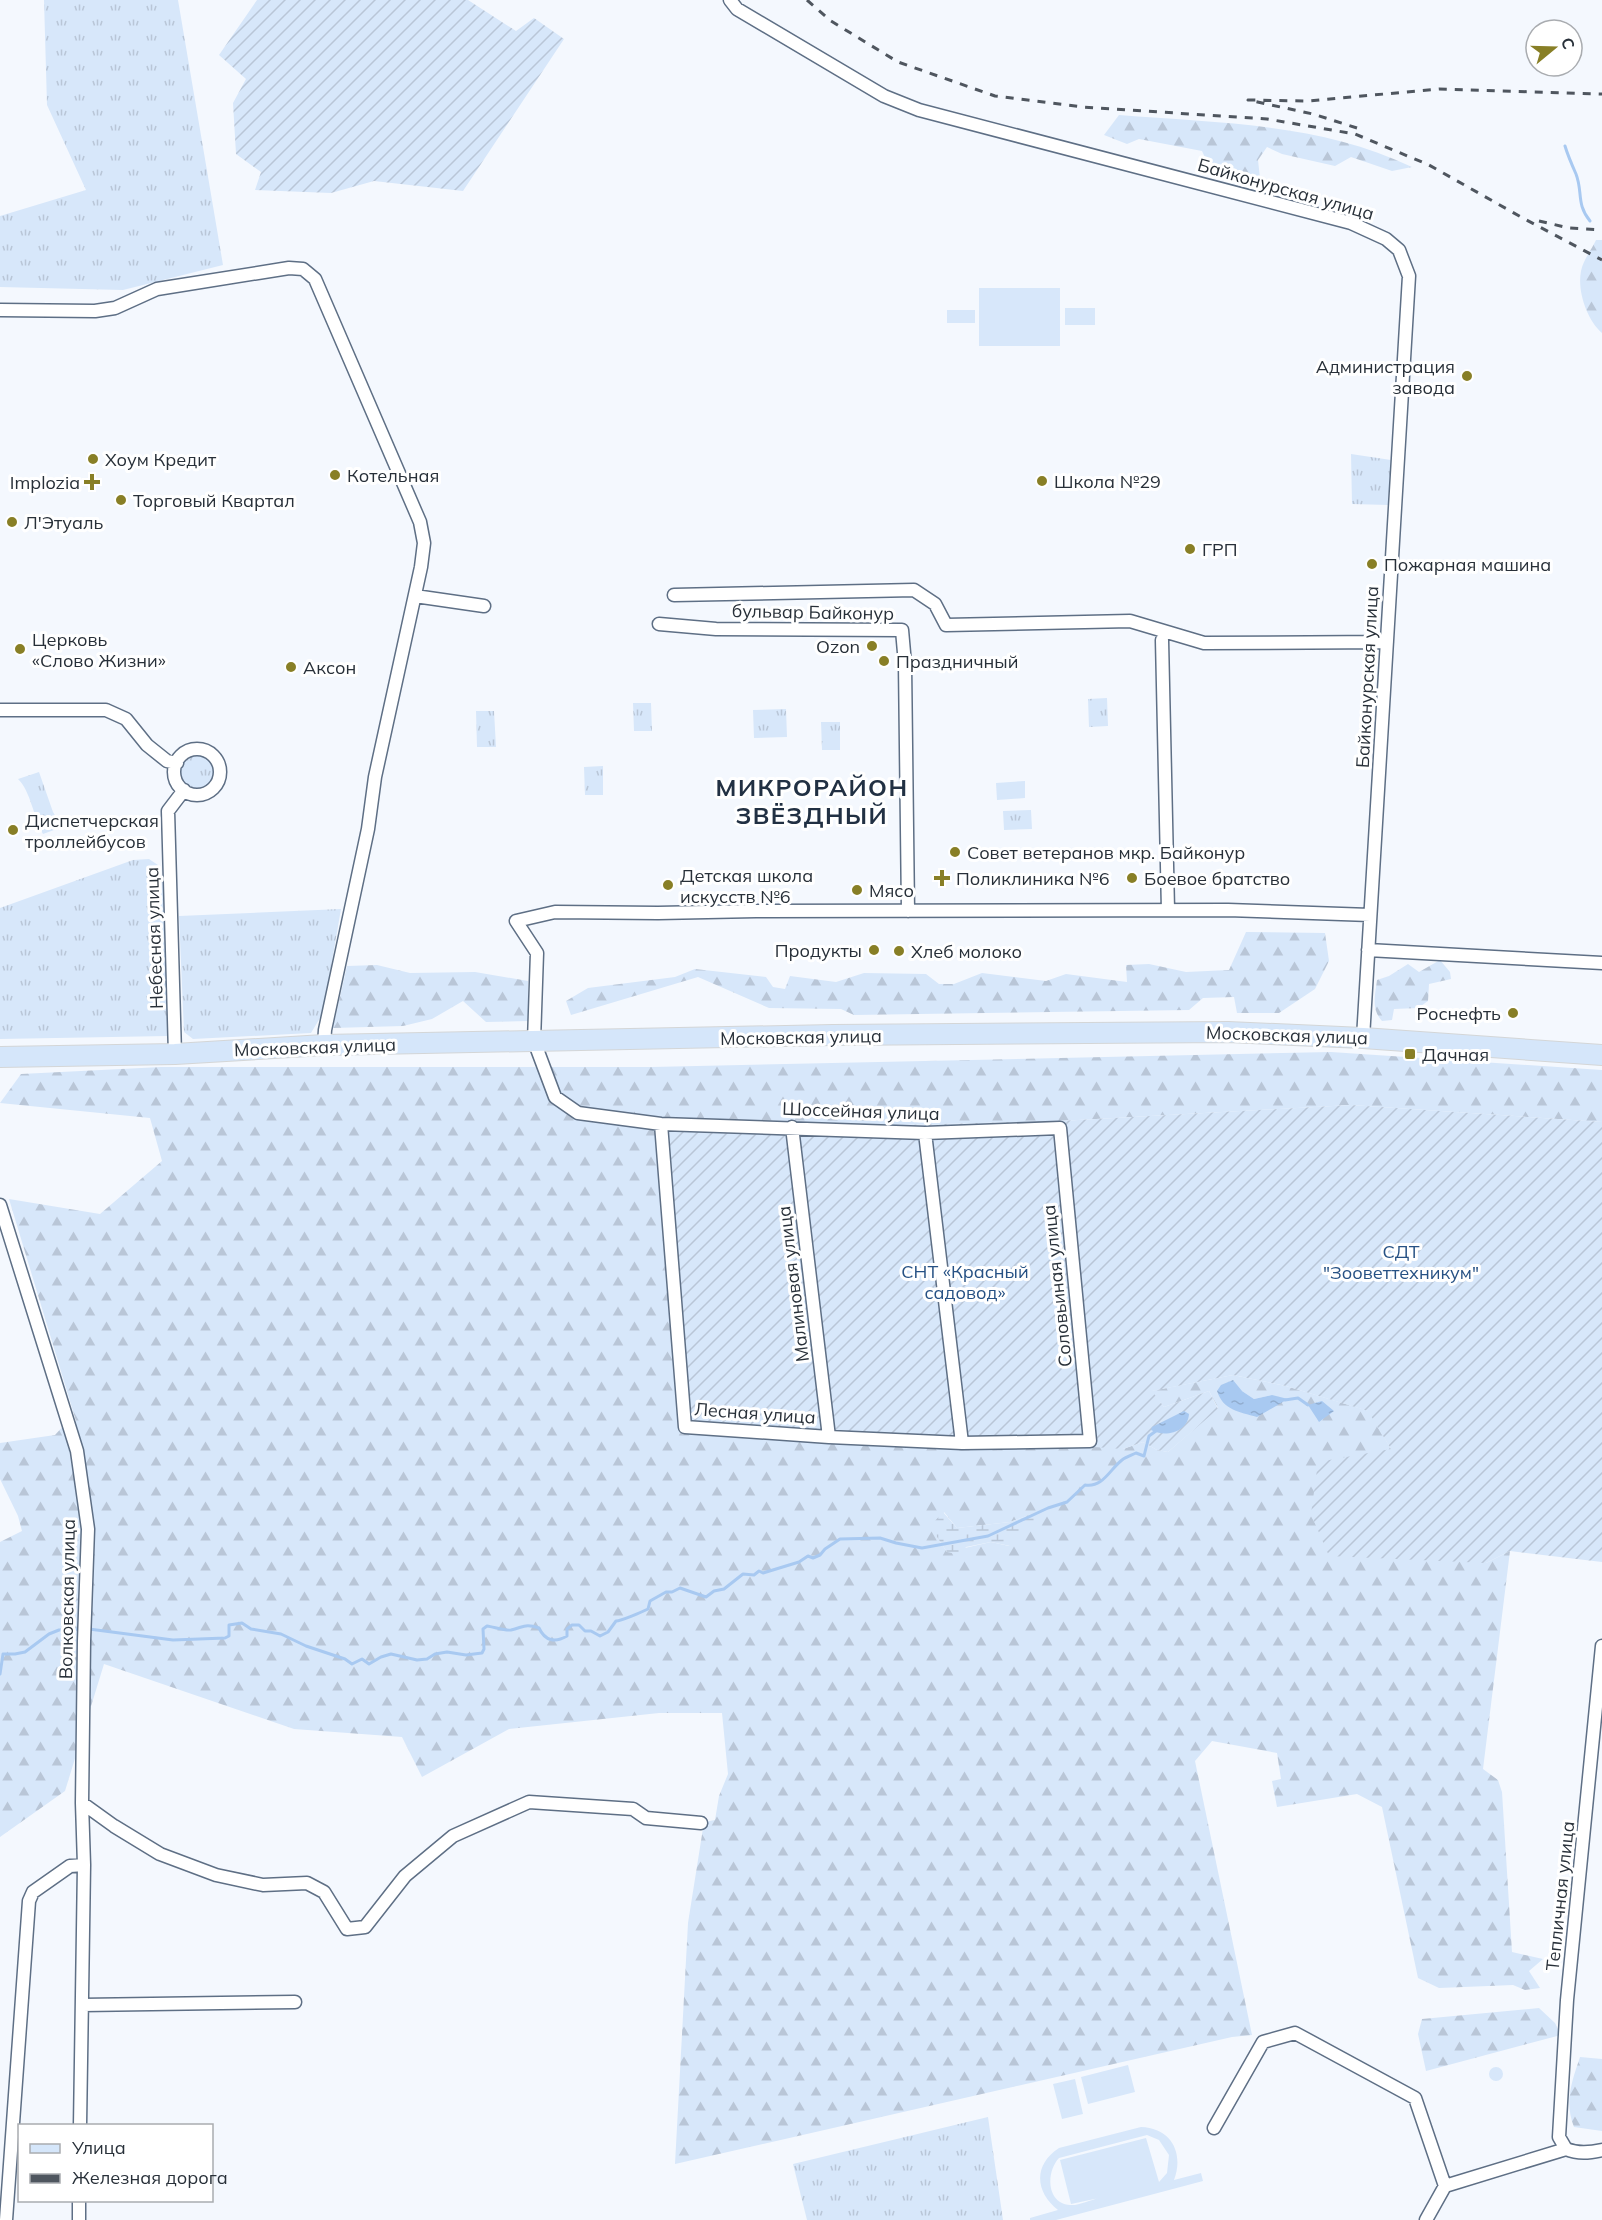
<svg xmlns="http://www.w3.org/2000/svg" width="1602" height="2220" viewBox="0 0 1602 2220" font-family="Mulish,sans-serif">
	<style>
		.grass { fill: url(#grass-tufts) }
		.forest { fill: url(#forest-firs); fill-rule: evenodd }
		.wetland { fill: url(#wetland-marsh) }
		.garden { fill: url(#garden-furrows) }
		.pitch { fill: #d7e7fa; fill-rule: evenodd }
		.water { fill: url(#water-ripples) }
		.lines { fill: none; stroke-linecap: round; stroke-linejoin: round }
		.stream { stroke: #a8c9f1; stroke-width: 3 }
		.minor-casing { stroke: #5e6f85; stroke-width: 15 }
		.primary-casing { stroke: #d4d6d7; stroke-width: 22 }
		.minor { stroke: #fff; stroke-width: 12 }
		.primary { stroke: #d5e6fa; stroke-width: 20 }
		.rail { stroke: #4f565f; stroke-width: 3; stroke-dasharray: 8 8; stroke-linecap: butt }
		.poi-dot { fill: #887f26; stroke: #fff; stroke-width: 2 }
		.labels { text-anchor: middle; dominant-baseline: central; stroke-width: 6; stroke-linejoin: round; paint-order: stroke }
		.street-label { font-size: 18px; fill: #283039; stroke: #fff }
		.poi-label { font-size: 18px; fill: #283039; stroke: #fff; text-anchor: start }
		.park-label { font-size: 18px; fill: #265184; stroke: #fff }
		.district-label { font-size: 24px; font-weight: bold; letter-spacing: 1.5px; fill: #213043; stroke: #fff }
	</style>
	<defs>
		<pattern id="grass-tufts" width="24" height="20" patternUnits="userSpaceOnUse" patternTransform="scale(1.5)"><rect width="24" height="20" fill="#d7e7fa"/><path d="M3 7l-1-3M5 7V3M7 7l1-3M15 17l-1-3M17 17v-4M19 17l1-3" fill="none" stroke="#b9c6d7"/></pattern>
		<pattern id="forest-firs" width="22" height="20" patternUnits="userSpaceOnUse" patternTransform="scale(1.5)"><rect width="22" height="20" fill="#d7e7fa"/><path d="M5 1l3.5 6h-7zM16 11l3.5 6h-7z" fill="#b9c6d7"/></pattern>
		<pattern id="wetland-marsh" width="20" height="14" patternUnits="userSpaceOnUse" patternTransform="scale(1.5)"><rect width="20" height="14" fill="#d7e7fa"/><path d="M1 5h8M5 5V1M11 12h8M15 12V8" fill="none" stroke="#b9c6d7"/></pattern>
		<pattern id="garden-furrows" width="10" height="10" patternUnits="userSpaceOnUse" patternTransform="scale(1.5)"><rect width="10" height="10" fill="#d7e7fa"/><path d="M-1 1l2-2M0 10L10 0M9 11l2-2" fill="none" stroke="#b9c6d7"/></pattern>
		<pattern id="water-ripples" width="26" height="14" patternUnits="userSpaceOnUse" patternTransform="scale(1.5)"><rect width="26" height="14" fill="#a8c9f1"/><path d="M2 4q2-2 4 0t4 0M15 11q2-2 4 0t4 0" fill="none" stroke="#91adcf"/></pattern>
	</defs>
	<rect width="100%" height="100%" fill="#f4f8fe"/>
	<!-- grass -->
	<path class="grass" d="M44,0H178L223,265L123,290L0,287V216L86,190L47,105Z
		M1351,454L1391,460L1388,505L1352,504Z
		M1107,698L1108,726L1089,727L1088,699Z
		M633,703H651L652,731H634Z
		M786,709L787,737L754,738L753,710Z
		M476,711H494L496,747H477Z
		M821,722H840V750H822Z
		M179 773a18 18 0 1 1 36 0a18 18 0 1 1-36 0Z
		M603,766V795H585L584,767Z
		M39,772L53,812L62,827L43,834C33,816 31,792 18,779Z
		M1031,810L1032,829L1004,830L1003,811Z
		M149,859L158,865L163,880L168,1036L0,1039V908L133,860Z
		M341,909L323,1013L311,1033L193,1039L184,1032L179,916Z
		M1489 2074a7 7 0 1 1 14 0a7 7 0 1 1-14 0Z
		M988,2117L1003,2220H807L793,2164Z"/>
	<!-- forest -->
	<path class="forest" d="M1119,115C1218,123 1321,123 1412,167L1392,171L1351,157L1335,166L1282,154L1267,147L1258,160L1261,187L1228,176L1209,166L1202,151L1139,139L1127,144L1104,135Z
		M1596,240H1602V333C1587,320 1577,291 1581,271C1583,260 1592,249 1596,240Z
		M1246,932L1325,933L1329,961L1315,989L1279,1013H1237L1234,997L1203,998L1189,1010L854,1015L841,1009L769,1008L698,977L571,1015L566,1001L588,988L675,977L695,969L766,977L773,987L785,989L790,976L836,982L864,973L926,974L939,984H954L982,973L1046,981L1066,974L1127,982L1126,965L1149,964L1186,972L1229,970Z
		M1440,960L1450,972L1451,979L1429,984L1428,1001L1418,1008L1394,1009L1392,1020L1382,1021C1371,1009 1375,996 1377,980L1389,976L1408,964L1419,972Z
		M377,965L410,973L475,972L528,981V1021L486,1022L463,1001L432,1019L403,1026L333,1028L347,966Z
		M1331,1052L1602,1070V1122L1351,1105L1060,1121L865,1126L659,1118L1123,1449L1143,1442L1157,1450L1168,1452L1218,1408L1209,1391L1164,1407L1151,1391L1233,1375L1286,1386L1369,1411L1391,1449L1486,1563L1510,1551L1483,1769L1498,1780L1502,1792L1512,1952L1543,1959L1529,1971L1540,1988L1525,1990L1513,1985L1439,1988L1418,1978L1382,1807L1357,1794L1277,1807L1272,1781L1281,1779L1277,1753L1212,1741L1195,1761L1252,2035L1232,2037L675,2164L688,1923L704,1822L715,1820L719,1796L728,1774L722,1713H659L509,1729L422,1777L402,1737L294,1729L104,1664L65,1791L0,1837V1542L22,1531L18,1516L0,1479V1443L55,1435L65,1424L76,1421L9,1199L100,1214L162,1161L150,1118L0,1103L21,1074L161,1067H652ZM1242,1391L1254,1399L1272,1395L1236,1411ZM1046,1509L1009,1546L991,1542L947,1552L937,1537L944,1512L957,1528L1010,1522Z
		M1539,2008L1555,2023L1561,2035L1426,2071L1418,2034L1422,2019Z
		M1580,2057L1602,2059V2131L1574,2127C1564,2102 1572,2081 1580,2057Z"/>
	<!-- wetland -->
	<path class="wetland" d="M1048,1508L1010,1546L991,1542L966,1547L961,1555L947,1552L937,1537L934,1522L943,1512L957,1528L1010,1522Z"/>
	<!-- garden -->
	<path class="garden" d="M257,0H468L516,31L534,18L564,39L463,191L374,181L331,193L255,190L261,172L236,154L233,103L246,79L219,55Z
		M1351,1105L1602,1122V1562L1510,1551L1486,1563L1329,1556L1311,1514L1318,1462L1391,1449L1368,1411L1286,1386L1233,1375L1152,1391L1164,1407L1209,1391L1218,1409L1168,1452L1157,1450L1143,1442L1123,1449L688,1420L659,1118L865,1126L1060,1121Z"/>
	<!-- pitch -->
	<path class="pitch" d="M979,288H1060V346H979Z
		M1065,308H1095V325H1065Z
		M947,310H975V323H947Z
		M1025,781V798L997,800L996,783Z
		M1128,2065L1135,2092L1088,2104L1081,2077Z
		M1075,2079L1083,2114L1062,2119L1053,2084Z
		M1141,2127C1172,2128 1184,2154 1174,2180L1201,2173L1203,2181L1056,2220H1030V2218L1058,2210C1035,2192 1033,2165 1059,2148ZM1147,2135L1159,2140L1169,2155L1167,2173L1159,2182L1146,2138L1060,2160L1071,2204L1099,2198C1090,2200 1078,2206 1070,2205C1046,2203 1046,2172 1059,2158Z"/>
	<!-- water -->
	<path class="water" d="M1233,1380L1242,1391L1254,1399L1272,1395L1288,1399L1257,1417C1239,1412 1223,1410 1217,1391L1221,1385Z
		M1322,1401L1334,1411L1319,1422L1308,1405Z
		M1184,1411L1189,1414C1188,1432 1165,1438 1151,1430L1152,1427Z"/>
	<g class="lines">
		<!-- stream -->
		<path class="stream" d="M1565,146C1568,156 1572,165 1576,174C1583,192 1576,204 1590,221
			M1285,1400L1298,1398L1308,1405
			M89,1629L173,1640L225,1638L229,1636V1625L242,1623L251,1629L281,1634L306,1646L345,1659L352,1664L362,1659L369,1664L381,1657L391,1654L417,1660L427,1659L435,1654L447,1652L466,1655L482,1653L484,1649L483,1629L487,1626C494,1627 505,1631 511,1630C524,1627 525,1623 539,1628C545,1641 555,1643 567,1636V1629L572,1625H579L585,1631H591L600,1636L608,1632L616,1621C621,1621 642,1612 648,1609L650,1601L666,1592H672L680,1588L706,1597L714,1591L724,1589L743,1574L754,1575L759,1571L763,1573L799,1562L808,1556L813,1558L820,1555L825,1549L840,1539L880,1538L896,1543L922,1548L988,1536L1048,1508L1067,1502L1085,1485C1103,1488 1110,1469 1122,1460C1126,1457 1132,1455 1136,1453L1144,1456L1149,1436L1156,1431
			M0,1674L3,1654H15L25,1652L49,1634L59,1630L82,1629"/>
		<defs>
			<path id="minor" d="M730,0L737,9L884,96L919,110L1351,223L1386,239L1399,250L1409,276L1363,1038
				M0,310L95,311L115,308L157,289L289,268L303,269L315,279L420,522L424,543L421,567L375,777L368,829L325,1030L324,1045
				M674,595L914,590L935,604L946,625L1130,621L1204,643L1387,642
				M415,596L484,606
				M659,624L716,629L902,630L905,664L908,911
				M1162,640L1168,910
				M0,710H106L126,719L147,745L167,761L177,763
				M174 772a23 23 0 1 1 46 0a23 23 0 1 1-46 0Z
				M1368,950L1602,963
				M175,1054L168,811L184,790
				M661,1124L685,1427L829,1437L962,1443L1090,1441L1060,1128L925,1133L661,1124L578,1113L555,1097L534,1041L537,953L516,921L555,912L658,913L756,911L1228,910L1370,915
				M792,1127L829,1437
				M925,1133L962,1443
				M0,1205L77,1451L88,1529L84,1641L82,1803L84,1865L80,2126
				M82,1803L114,1826L160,1854L216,1875L263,1885L307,1883L324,1892L347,1929L365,1927L405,1876L453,1836L529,1802L633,1809L646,1818L701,1823
				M82,2005L295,2002
				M1214,2128L1263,2042L1295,2033L1415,2098L1445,2186L1426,2220
				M1566,2149L1559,2137L1567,2000L1602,1646
				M1445,2186L1566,2149C1578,2154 1589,2153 1602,2150
				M6,2220L29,1901L33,1892L70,1866L84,1865
				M79,2220V2200"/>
			<path id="primary" d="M0,1057L175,1054L324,1045L833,1035L1228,1032L1363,1038L1602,1055"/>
		</defs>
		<!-- minor casing -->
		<use href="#minor" class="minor-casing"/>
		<!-- primary casing -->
		<use href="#primary" class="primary-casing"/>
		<!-- minor -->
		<use href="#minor" class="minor"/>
		<!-- primary -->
		<use href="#primary" class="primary"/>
		<!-- rail -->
		<path class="rail" d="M807,0L831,21L898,62L995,96L1083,107L1267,119L1355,134L1429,165L1521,217L1602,260
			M1357,128L1313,114L1248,100L1308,101L1439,89L1602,94
			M1539,221L1569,228L1602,230"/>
	</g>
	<!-- markers -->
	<g class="poi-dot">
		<circle cx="1467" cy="376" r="6"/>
		<circle cx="93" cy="459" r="6"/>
		<circle cx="335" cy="475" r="6"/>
		<circle cx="1042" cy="481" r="6"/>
		<path d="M89 473h6v6h6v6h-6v6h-6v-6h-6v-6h6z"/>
		<circle cx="121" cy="500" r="6"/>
		<circle cx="12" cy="522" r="6"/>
		<circle cx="1190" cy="549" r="6"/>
		<circle cx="1372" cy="564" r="6"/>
		<circle cx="872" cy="646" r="6"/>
		<circle cx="20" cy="649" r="6"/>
		<circle cx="884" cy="661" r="6"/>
		<circle cx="291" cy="667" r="6"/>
		<circle cx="13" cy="830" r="6"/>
		<circle cx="955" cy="852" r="6"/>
		<path d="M939 869h6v6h6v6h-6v6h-6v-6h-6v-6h6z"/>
		<circle cx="1132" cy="878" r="6"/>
		<circle cx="668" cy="885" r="6"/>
		<circle cx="857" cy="890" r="6"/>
		<circle cx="874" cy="950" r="6"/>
		<circle cx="899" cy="951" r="6"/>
		<circle cx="1513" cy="1013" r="6"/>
		<rect x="1404" y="1048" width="12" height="12" rx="3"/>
	</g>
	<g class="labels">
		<!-- street labels -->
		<g class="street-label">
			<text transform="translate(1286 189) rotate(16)">Байконурская улица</text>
			<text transform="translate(813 612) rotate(1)">бульвар Байконур</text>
			<text transform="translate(1367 677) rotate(-87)">Байконурская улица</text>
			<text transform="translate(154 938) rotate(-92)">Небесная улица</text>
			<text transform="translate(1287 1035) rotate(2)">Московская улица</text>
			<text transform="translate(801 1037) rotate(-1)">Московская улица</text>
			<text transform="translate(315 1047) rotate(-2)">Московская улица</text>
			<text transform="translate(861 1111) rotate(2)">Шоссейная улица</text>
			<text transform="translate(793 1284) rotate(-97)">Малиновая улица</text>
			<text transform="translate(1057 1286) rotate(-96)">Соловьиная улица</text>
			<text transform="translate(755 1413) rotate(4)">Лесная улица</text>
			<text transform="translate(67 1599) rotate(-89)">Волковская улица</text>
			<text transform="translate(1560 1896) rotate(-84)">Тепличная улица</text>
		</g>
		<!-- poi labels -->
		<g class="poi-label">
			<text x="1455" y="366" text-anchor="end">Администрация<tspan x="1455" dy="21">завода</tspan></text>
			<text x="105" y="459">Хоум Кредит</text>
			<text x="347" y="475">Котельная</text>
			<text x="1054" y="481">Школа №29</text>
			<text x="80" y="482" text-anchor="end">Implozia</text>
			<text x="133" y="500">Торговый Квартал</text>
			<text x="24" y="522">Л'Этуаль</text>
			<text x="1202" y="549">ГРП</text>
			<text x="1384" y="564">Пожарная машина</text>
			<text x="32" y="639">Церковь<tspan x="32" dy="21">«Слово Жизни»</tspan></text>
			<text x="860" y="646" text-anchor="end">Ozon</text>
			<text x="896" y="661">Праздничный</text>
			<text x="303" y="667">Аксон</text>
			<text x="25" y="820">Диспетчерская<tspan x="25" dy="21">троллейбусов</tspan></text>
			<text x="967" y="852">Совет ветеранов мкр. Байконур</text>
			<text x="680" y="875">Детская школа<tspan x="680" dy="21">искусств №6</tspan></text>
			<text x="956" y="878">Поликлиника №6</text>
			<text x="1144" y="878">Боевое братство</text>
			<text x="869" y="890">Мясо</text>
			<text x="862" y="950" text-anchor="end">Продукты</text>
			<text x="911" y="951">Хлеб молоко</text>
			<text x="1501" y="1013" text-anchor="end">Роснефть</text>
			<text x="1422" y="1054">Дачная</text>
		</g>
		<!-- park labels -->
		<g class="park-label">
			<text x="1401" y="1251">СДТ<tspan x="1401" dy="21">"Зооветтехникум"</tspan></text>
			<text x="965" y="1271">СНТ «Красный<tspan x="965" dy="21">садовод»</tspan></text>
		</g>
		<!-- district labels -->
		<g class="district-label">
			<text x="812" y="787">МИКРОРАЙОН<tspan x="812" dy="28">ЗВЁЗДНЫЙ</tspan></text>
		</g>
	</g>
	<!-- legend -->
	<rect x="18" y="2124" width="195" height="78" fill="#ffffff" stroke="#a9acb0" stroke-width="1.5"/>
	<rect x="30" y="2144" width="30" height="9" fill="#d5e6fa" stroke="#a9acb0" stroke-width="1.5"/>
	<text x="72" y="2154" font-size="18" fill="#283039">Улица</text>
	<rect x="30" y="2174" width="30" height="9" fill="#4f565f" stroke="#a9acb0" stroke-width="1.5"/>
	<text x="72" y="2184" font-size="18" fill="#283039">Железная дорога</text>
	<!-- north arrow -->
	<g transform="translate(1554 48) rotate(71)"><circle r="28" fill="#ffffff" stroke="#a9acb0" stroke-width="1.5"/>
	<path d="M0-4.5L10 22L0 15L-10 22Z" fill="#887f26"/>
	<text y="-9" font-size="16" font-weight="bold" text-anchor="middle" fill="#283039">С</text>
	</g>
</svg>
